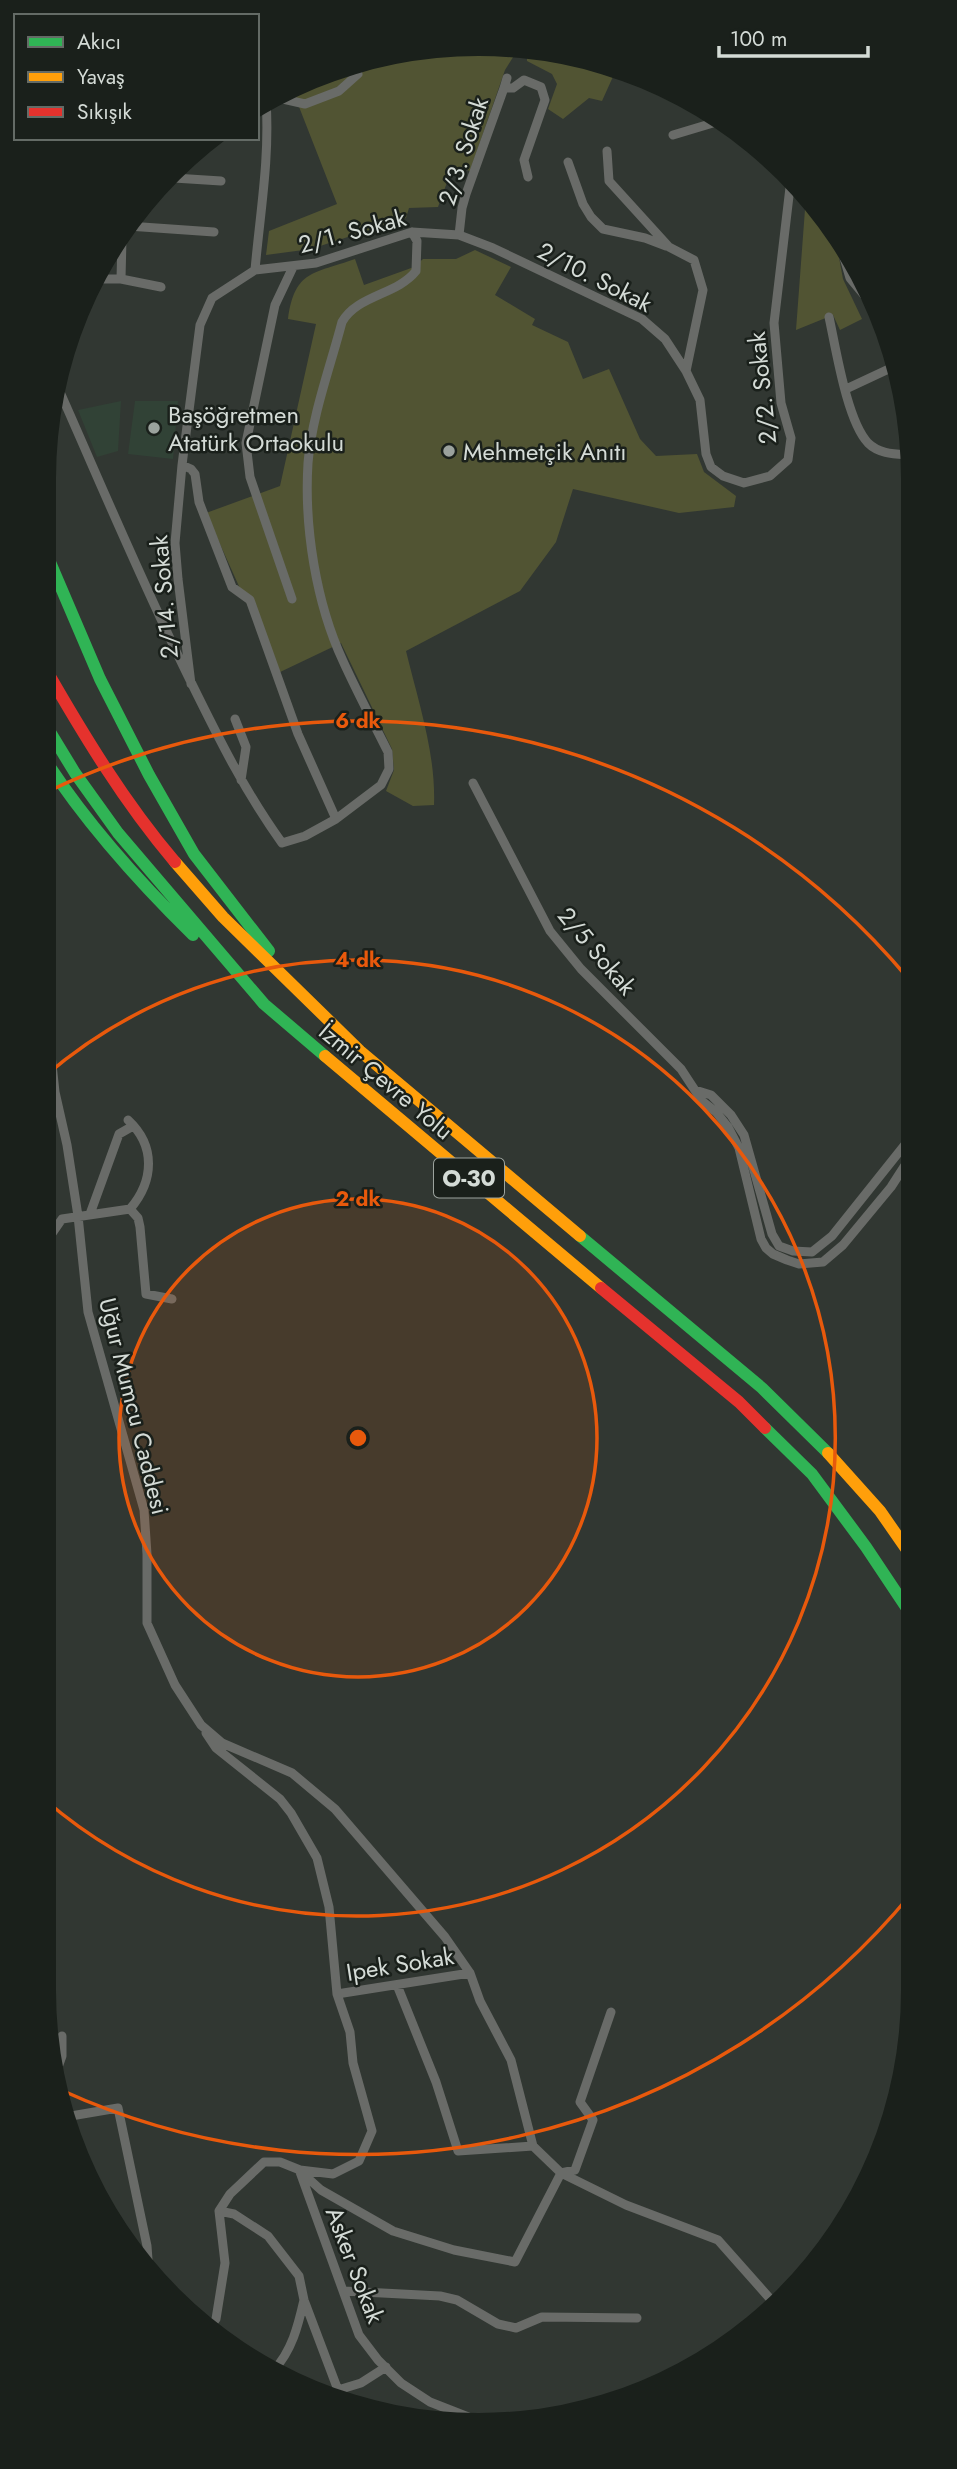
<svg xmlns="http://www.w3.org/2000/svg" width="957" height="2469" viewBox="0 0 957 2469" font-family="Jost,sans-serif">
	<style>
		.built { fill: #314236 }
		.green { fill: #515433 }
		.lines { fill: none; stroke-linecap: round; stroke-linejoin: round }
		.street { stroke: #696b68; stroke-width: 9 }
		.fast { stroke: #30b455; stroke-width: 12 }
		.slow { stroke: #ff9f0a; stroke-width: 12 }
		.jam { stroke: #e5322d; stroke-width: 12 }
		.ring { fill: none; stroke: #e8590c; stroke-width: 3.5 }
		.poi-dot { fill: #9ba29d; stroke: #1a201b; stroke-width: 2.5 }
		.labels { text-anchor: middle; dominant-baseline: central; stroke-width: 5; stroke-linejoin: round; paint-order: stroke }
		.shield { fill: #1a201b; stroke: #9ca39e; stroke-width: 2 }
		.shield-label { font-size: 23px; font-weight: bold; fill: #d4dbd6 }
		.street-label { font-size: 24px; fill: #d4dbd6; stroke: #1a201b }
		.poi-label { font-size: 24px; fill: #d4dbd6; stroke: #1a201b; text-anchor: start }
		.centre { fill: #e8590c; stroke: #1a201b; stroke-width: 3.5 }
		.ring-label { font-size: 21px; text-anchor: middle; font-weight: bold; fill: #e8590c; stroke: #1a201b; stroke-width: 5; stroke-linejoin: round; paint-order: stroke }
	</style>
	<rect width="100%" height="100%" fill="#313732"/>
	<!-- built -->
	<path class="built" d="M121,401L118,451L97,457L78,410Z
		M135,401H178L173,459L128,454Z"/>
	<!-- green -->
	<path class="green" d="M422,47L515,54L505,70L470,171L453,166L438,207L409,208L406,218L311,249L266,255L269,231L337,204L294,94L331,78Z
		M527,54L591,59L616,70L602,101L589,98L563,119L548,109L557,84L552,74L527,61Z
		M806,196L824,220L838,252L843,279L862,319L840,330L833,315L796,330Z
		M475,250L511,267L495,295L535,319L532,325L568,342L583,379L609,369L640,439L656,456L697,454L704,472L736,496L734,507L679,513L573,489L556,542L520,591L406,651C418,701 436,753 434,805L413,806L386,791L394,770L392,749L341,643L278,673L206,513L280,486L316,324L288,319C295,269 314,274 355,259L364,285L414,267L423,259H456Z"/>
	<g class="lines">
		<!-- street -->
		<path class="street" d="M504,88L507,78
			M274,97L305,104L339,91L358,74L356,70
			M673,135L723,120
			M607,151L609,181L669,247L694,260L703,290L686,371
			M568,162L583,204L591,217L603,229L645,238L666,246
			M174,178L221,181
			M790,183L800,187
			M128,226L214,232
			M459,235L462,208L466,194L504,88H513L524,80L541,87L545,100L524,160L528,177
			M839,241L850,278L875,308
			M255,270C260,213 270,158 266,100
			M101,279H121L161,287
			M121,279L122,238
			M829,317C836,349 847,421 868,443C879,454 895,454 909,455
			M56,383C100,482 142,583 190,680C218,737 245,792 282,843L305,836L336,819L381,785L389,769L388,752C373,722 357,692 343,661C316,603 304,527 308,463C312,415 330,368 342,322C357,295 397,295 416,271L417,241L412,232
			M846,389L893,367
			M182,465L191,469L195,474L199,502L232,587L250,600L298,734L336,819
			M292,599L250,477L246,443L275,305L293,267
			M191,684L178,579L175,543L182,465L200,325L212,298L255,270L316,263L412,232L459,235L493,248L642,319L665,339L686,371L700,400L706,454L711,467L723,476L744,483L770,476L788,460L791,438L781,403L774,323L791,179
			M235,719L246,747L241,780
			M473,783L550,931L581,969L681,1069L702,1101L716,1112L728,1127L739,1148L761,1239L766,1248L773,1254L787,1260L799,1264L823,1262L843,1245L891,1187L911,1156
			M44,990L55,1092L67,1145L78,1216L88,1312L144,1510L147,1554V1623L175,1685L201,1725L222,1743L292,1773L335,1809L445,1937L470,1973L480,2001L511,2060L533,2146
			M695,1090L711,1095L731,1115L744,1135L772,1234L779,1246L793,1251L812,1252L832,1236L911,1137
			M128,1120C156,1146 154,1181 130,1209
			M90,1214L119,1134L133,1126
			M44,1245L62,1219L130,1209L138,1218L140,1227L146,1294L172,1299
			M206,1733L216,1748L280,1799L291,1813L317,1858L329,1907L337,1994L350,2032L353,2063L372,2131L359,2161L333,2174L300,2170L280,2162H264L230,2194L219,2211
			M397,1985L436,2082L458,2151L533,2146L561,2173L626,2205L718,2240L773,2302
			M337,1994L470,1973
			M57,2070L62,2056V2036
			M65,2117L118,2108L147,2246L149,2273
			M69,2133V2134
			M300,2171L321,2190L393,2231L454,2250L515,2262L561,2173L575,2170L593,2120L580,2102L611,2012
			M300,2172L359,2335L378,2360L401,2383L430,2402L476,2420
			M219,2211L234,2214L268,2236L299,2276L304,2300L338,2390L361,2383L386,2367
			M344,2291L440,2296L457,2300L498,2324L516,2328L542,2317L637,2318
			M211,2326L216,2319L225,2263L219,2211
			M273,2371C292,2351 298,2326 304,2300"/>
		<!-- fast -->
		<path class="fast" d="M44,548L100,679L149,775L194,854L269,951
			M44,722L75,773L118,833L264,1004L325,1056
			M44,758C86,823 137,880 193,935
			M580,1236L762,1388L828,1453
			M765,1428L812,1474L866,1547L912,1616"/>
		<!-- slow -->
		<path class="slow" d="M910,446V458
			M175,862L223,917L360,1051L580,1236
			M325,1056L601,1288
			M828,1453L880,1511L912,1557"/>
		<!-- jam -->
		<path class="jam" d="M44,666C83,734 124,802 175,862
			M601,1288L739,1402L765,1428"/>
	</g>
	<!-- distance rings -->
	<circle cx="358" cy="1438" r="239" fill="#e8590c" fill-opacity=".12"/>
	<g class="ring">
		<circle cx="358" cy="1438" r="239"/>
		<path d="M44 1077A478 478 0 1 1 44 1799"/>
		<path d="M911 1894A717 717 0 0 1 61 2090M49 791A717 717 0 0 1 907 977"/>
	</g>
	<!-- markers -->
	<g class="poi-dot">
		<circle cx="154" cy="428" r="7"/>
		<circle cx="449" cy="451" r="7"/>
	</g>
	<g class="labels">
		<!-- shield labels -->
		<rect class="shield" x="434" y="1158.5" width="70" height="39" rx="5"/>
		<g class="shield-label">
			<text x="469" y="1178">O-30</text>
		</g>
		<!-- street labels -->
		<g class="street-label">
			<text transform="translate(463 151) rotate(-72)">2/3. Sokak</text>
			<text transform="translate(352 231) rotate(-15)">2/1. Sokak</text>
			<text transform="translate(595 277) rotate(27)">2/10. Sokak</text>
			<text transform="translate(762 388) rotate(-96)">2/2. Sokak</text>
			<text transform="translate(164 597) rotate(-95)">2/14. Sokak</text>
			<text transform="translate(597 951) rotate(50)">2/5 Sokak</text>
			<text transform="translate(386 1081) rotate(40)">İzmir Çevre Yolu</text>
			<text transform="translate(134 1406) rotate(76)">Uğur Mumcu Caddesi</text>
			<text transform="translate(400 1964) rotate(-9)">Ipek Sokak</text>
			<text transform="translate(355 2265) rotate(69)">Asker Sokak</text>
		</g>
		<!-- poi labels -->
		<g class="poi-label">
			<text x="168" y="414">Başöğretmen<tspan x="168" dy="28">Atatürk Ortaokulu</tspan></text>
			<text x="463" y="451">Mehmetçik Anıtı</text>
		</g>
	</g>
	<!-- crop -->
	<path d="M0 0H957V2469H0ZM478 56H479A422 422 0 0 1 901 478V1991A422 422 0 0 1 479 2413H478A422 422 0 0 1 56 1991V478A422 422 0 0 1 478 56Z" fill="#1a201b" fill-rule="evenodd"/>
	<circle cx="358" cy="1438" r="10" class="centre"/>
	<g class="ring-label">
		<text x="358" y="728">6 dk</text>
		<text x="358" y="967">4 dk</text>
		<text x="358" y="1206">2 dk</text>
	</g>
	<!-- legend -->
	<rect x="14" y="14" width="245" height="126" fill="#1a201b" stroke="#646b66" stroke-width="2"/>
	<rect x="28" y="37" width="35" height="10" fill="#30b455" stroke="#646b66" stroke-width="2"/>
	<text x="77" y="49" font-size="21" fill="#d4dbd6">Akıcı</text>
	<rect x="28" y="72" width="35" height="10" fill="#ff9f0a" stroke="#646b66" stroke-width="2"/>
	<text x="77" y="84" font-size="21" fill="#d4dbd6">Yavaş</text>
	<rect x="28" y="107" width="35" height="10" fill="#e5322d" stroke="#646b66" stroke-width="2"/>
	<text x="77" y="119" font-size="21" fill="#d4dbd6">Sıkışık</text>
	<!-- scale -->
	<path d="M719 46v10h149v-10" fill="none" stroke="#d4dbd6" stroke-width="3.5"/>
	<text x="730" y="46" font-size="21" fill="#d4dbd6" stroke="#1a201b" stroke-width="5" paint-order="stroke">100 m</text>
</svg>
